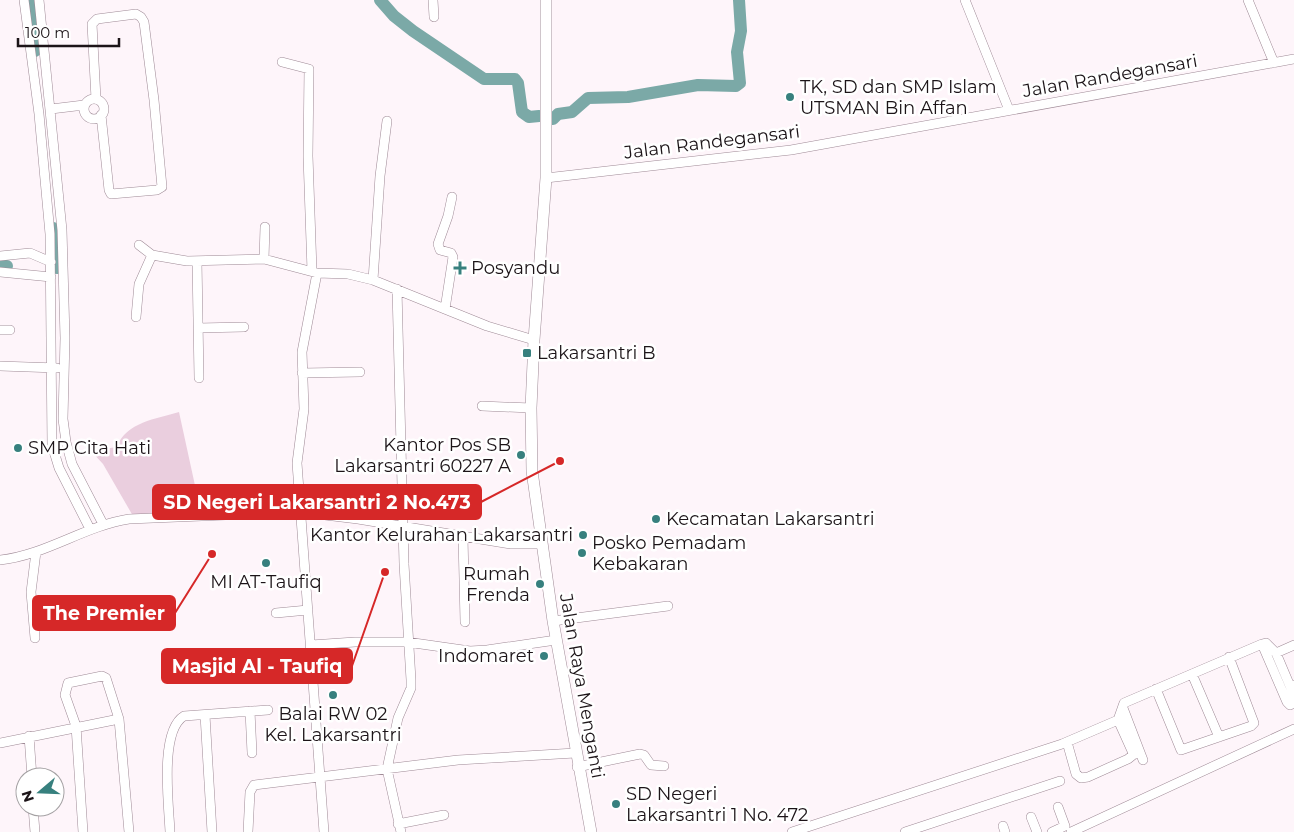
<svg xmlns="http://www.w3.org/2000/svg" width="1294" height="832" viewBox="0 0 1294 832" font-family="Montserrat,sans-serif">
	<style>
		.green { fill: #eacede }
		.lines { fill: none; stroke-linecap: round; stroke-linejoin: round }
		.river { stroke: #7ba9a7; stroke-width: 12 }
		.minor-casing { stroke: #9f8a96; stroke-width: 10 }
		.major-casing { stroke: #9f8a96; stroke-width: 12 }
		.minor { stroke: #fff; stroke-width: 9 }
		.major { stroke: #fff; stroke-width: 11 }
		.poi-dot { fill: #37807e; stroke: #fff; stroke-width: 2 }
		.labels { text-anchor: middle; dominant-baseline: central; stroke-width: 5; stroke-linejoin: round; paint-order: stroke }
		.street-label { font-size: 18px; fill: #1c1418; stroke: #fff }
		.poi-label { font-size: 18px; fill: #1c1418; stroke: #fff; text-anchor: start }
		.leader { fill: none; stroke: #d62828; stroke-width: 2 }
		.callout-dot { fill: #d62828; stroke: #fff; stroke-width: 2 }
		.callout { fill: #d62828; stroke: #d62828; stroke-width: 2 }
		.callout-label { font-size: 19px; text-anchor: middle; font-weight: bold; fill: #fff }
	</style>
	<rect width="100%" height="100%" fill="#fef5fa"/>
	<!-- green -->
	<path class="green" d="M179,412L201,513L133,516L103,464L91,451L117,447C126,422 156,419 179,412Z"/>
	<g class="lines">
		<!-- river -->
		<path class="river" d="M29,0L35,51
			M380,0L394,16L413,31L484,79H515L518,83L522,112L529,117L539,116
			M547,119H553L558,114L572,112L588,98L628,97L698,85L736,86L740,83L737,52L741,31L739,0
			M53,228L57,268
			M0,266H7"/>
		<defs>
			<path id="minor" d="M24,0L39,114L50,234L52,445L59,468L90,529
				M39,0L62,230L65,338L63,419L66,442L72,464L103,524
				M433,0L434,17
				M965,0L1009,110
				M1248,0L1274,63
				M282,62L309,69L308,156L312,271
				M96,99L92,24L97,19L136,14L141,17L144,22L154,100L162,187L157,190L111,194L109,190L101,115
				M84 109a10 10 0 1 1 20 0a10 10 0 1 1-20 0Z
				M51,109L84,105
				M546,178L791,150L1294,59
				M139,245L152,255L187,261L264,259L317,273L348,274L373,280L487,326L534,340
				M0,256L30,253L51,262
				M264,259L265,227
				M197,261L199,378
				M0,272L51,277
				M317,273L302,352L304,409L297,463L324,832
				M373,280L380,176L387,121
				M397,289L404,564L411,680V688L398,718L387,769L401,832
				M445,309L453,257L451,253L440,250L438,244L448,216L452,197
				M136,317L139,284L152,255
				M198,328L244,327
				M0,330H10
				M0,366L57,368
				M302,373L360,372
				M482,406L531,408
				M463,537L465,622
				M0,560C46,555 84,526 129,519L300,512L358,519L511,544H542
				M276,613L308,610
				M553,621L668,606
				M35,638L31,592L36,552
				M1262,644L1287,702L1290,705L1294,703
				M311,645L355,642H407L470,651L487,650L556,640
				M1276,653L1294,645
				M1192,674L1219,737
				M1290,686L1294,696
				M1156,689L1181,750L1251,726L1254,723L1229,657
				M1123,708L1143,760
				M250,711L252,753
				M205,715L212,832
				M29,736L32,777
				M1067,742L1076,774L1081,778L1088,777L1128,759L1133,755L1132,751L1118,720
				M0,743L119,719L129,832
				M577,767L640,754L644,755L651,765L664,766
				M33,807L35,832
				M1031,817L1037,832
				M398,824L444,815
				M1003,826L1005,832
				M83,832L76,726L65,695L68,683L102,676L106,678L119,719
				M170,832C169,806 159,731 184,716L268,710
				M248,832L250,792L254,785L458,760L575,753
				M792,832L1062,744L1118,720L1124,703L1262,644L1266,643L1276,653L1290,686L1294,685
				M905,832L1060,781
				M1052,832L1065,826L1058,807
				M1071,832L1294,729"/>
			<path id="major" d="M546,0V178L534,340L531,408L532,471L553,621L591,832"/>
		</defs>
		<!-- minor casing -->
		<use href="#minor" class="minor-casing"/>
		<!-- major casing -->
		<use href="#major" class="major-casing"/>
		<!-- minor -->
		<use href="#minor" class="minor"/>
		<!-- major -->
		<use href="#major" class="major"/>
	</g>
	<!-- markers -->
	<g class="poi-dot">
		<circle cx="790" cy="97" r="5"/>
		<path d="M457.5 260.5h5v5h5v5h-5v5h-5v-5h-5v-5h5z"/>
		<rect x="522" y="348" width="10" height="10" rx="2.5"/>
		<circle cx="18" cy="448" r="5"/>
		<circle cx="521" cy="455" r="5"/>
		<circle cx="656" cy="519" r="5"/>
		<circle cx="583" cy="535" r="5"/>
		<circle cx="582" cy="553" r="5"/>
		<circle cx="266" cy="563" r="5"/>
		<circle cx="540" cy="584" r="5"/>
		<circle cx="544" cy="656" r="5"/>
		<circle cx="333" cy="695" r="5"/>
		<circle cx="616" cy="804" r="5"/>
	</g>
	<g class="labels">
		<!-- street labels -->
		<g class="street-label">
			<text transform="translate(1110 76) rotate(-10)">Jalan Randegansari</text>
			<text transform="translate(712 142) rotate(-7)">Jalan Randegansari</text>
			<text transform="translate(582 686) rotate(80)">Jalan Raya Menganti</text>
		</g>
		<!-- poi labels -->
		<g class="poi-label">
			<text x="800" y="87">TK, SD dan SMP Islam<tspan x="800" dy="21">UTSMAN Bin Affan</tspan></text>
			<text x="471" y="268">Posyandu</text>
			<text x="537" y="353">Lakarsantri B</text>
			<text x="511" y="445" text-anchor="end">Kantor Pos SB<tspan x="511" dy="21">Lakarsantri 60227 A</tspan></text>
			<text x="28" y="448">SMP Cita Hati</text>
			<text x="666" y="519">Kecamatan Lakarsantri</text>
			<text x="573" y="535" text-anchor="end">Kantor Kelurahan Lakarsantri</text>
			<text x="592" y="543">Posko Pemadam<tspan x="592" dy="21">Kebakaran</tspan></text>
			<text x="530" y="574" text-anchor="end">Rumah<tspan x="530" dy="21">Frenda</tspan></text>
			<text x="266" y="582" text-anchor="middle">MI AT-Taufiq</text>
			<text x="534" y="656" text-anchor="end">Indomaret</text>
			<text x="333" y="714" text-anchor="middle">Balai RW 02<tspan x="333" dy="21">Kel. Lakarsantri</tspan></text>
			<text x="626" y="794">SD Negeri<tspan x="626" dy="21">Lakarsantri 1 No. 472</tspan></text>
		</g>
	</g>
	<!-- callouts -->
	<path class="leader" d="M560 461L481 502M212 554L175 613M385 572L352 666"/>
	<g class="callout-dot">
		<circle cx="560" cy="461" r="5"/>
		<circle cx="212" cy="554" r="5"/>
		<circle cx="385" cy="572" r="5"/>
	</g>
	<g class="callout">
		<rect x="153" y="485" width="328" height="34" rx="5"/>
		<rect x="33" y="596" width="142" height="34" rx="5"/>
		<rect x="162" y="649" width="190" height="34" rx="5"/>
	</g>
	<g class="callout-label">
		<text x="317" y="509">SD Negeri Lakarsantri 2 No.473</text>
		<text x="104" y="620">The Premier</text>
		<text x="257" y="673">Masjid Al - Taufiq</text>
	</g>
	<!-- north arrow -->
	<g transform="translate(40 792) rotate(251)"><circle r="24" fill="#ffffff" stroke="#a4a1a3"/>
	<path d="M0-4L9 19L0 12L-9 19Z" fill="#37807e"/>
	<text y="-8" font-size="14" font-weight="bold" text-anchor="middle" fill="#1c1418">N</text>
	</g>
	<!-- scale -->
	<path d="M18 38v8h101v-8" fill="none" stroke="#1c1418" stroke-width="2.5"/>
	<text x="25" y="38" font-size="15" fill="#1c1418" stroke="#ffffff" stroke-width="4" paint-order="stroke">100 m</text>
</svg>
